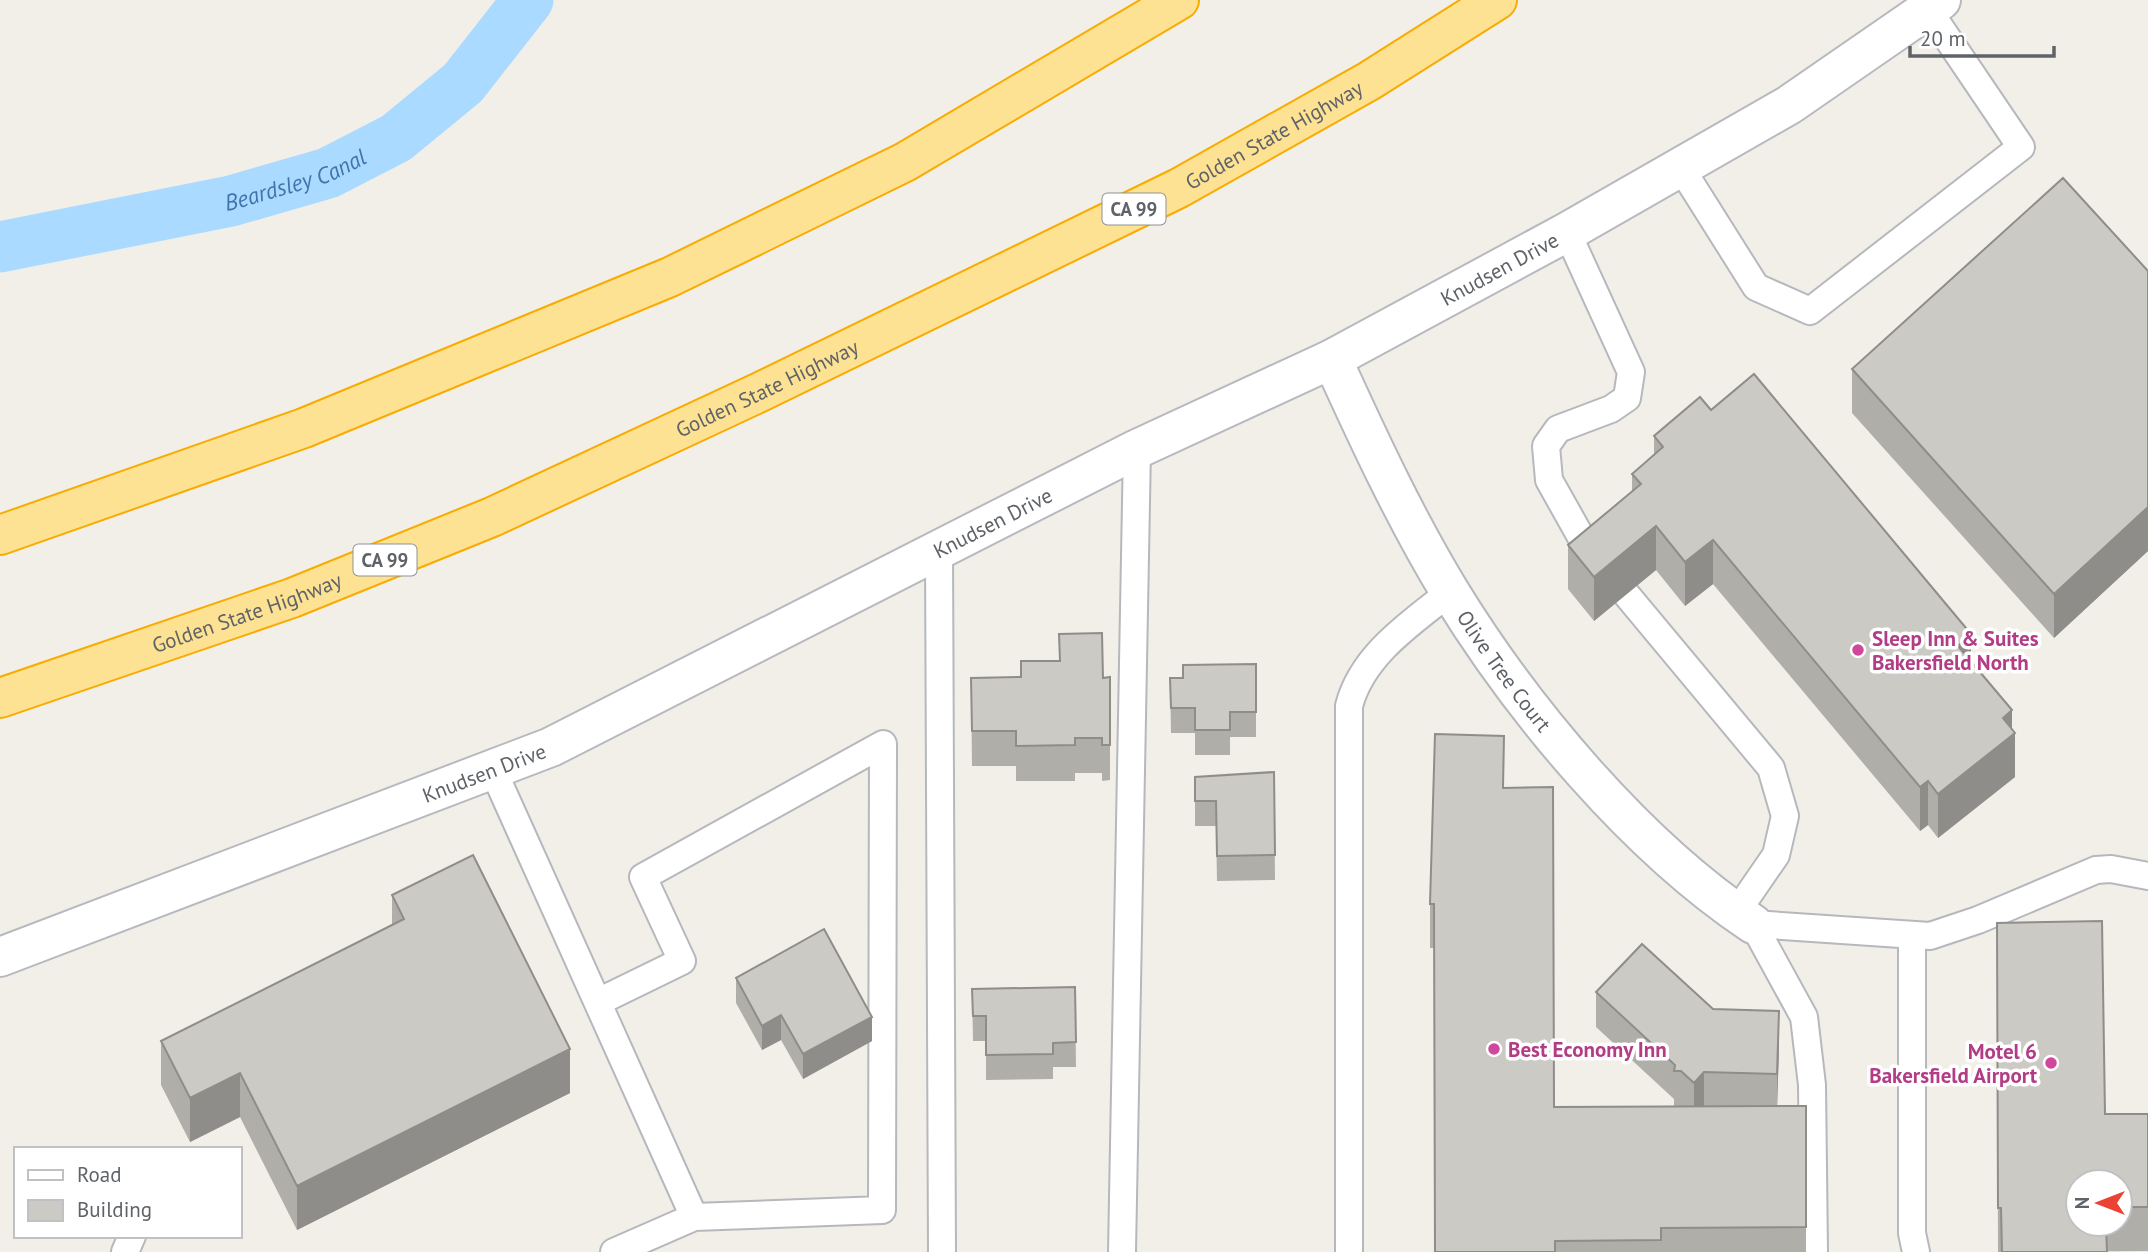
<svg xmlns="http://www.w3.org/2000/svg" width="2148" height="1252" viewBox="0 0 2148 1252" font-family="'PT Sans',sans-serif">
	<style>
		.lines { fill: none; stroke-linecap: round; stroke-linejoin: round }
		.canal { stroke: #aadaff; stroke-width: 51 }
		.lane-casing { stroke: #b5b8bc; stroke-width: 30 }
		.street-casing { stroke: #b5b8bc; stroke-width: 42 }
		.secondary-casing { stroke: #b6babf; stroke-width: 42 }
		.highway-casing { stroke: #f9ab00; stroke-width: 42 }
		.lane { stroke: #fff; stroke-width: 26 }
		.street { stroke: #fff; stroke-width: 38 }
		.secondary { stroke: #fff; stroke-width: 38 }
		.highway { stroke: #fde293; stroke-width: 38 }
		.wall { fill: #afaea9; fill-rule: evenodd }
		.shaded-wall { fill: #8f8d8a }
		.building { fill: #cccac5; stroke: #8f8d8a; stroke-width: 2 }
		.hotel-dot { fill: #d1479c; stroke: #fff; stroke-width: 2.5 }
		.labels { text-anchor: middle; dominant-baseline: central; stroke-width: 7; stroke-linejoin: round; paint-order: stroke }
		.shield { fill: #fff; stroke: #8f9295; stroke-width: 2 }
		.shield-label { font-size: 19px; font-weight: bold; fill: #5f6368 }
		.street-label { font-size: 21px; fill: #5f6368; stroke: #fff }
		.hotel-label { font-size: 21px; font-weight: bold; fill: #b23c85; stroke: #fff; text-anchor: start }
		.water-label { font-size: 23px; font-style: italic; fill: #4174aa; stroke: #fff }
	</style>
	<rect width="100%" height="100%" fill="#f1efe8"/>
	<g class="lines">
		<!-- canal -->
		<path class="canal" id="s1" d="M0,247L231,201L328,173L396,138L463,83L528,0"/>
		<defs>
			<path id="lane" d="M1681,168L1756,287L1810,311L2021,147L1927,8
				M1567,232L1631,372L1627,398L1611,409L1558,429L1546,446L1549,480L1586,546L1771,768L1785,816L1776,855L1736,913
				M939,550L942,1252
				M493,770L694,1217L614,1252
				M1753,924L1930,936L1978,920L2096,870L2111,869L2148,876
				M1753,924L1804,1017L1812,1085L1814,1252
				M1912,936V1233L1916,1252
				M598,1002L682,961L643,877L883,744L882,1210L694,1217
				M125,1252L132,1236
				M1122,1252L1137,449
				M1349,1252V706C1362,655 1411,623 1450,592"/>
			<g id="street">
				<path id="s2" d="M1332,359C1368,438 1405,518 1450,592C1523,711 1636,846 1753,924"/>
			</g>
			<g id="secondary">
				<path id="s3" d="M0,957L551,747L1137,449L1332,359L1567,232L1789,105L1941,0"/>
			</g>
			<g id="highway">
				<path d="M0,535L304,428L670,277L905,162L1179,0"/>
				<path id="s4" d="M0,698L292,598L492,517L758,393L1179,188L1369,81L1497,0"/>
			</g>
		</defs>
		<!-- lane casing -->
		<use href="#lane" class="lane-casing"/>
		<!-- street casing -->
		<use href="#street" class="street-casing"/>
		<!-- secondary casing -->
		<use href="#secondary" class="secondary-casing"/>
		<!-- highway casing -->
		<use href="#highway" class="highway-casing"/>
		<!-- lane -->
		<use href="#lane" class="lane"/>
		<!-- street -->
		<use href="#street" class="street"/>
		<!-- secondary -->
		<use href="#secondary" class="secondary"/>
		<!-- highway -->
		<use href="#highway" class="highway"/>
	</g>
	<!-- wall -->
	<path class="wall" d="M2148,271V551L2054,638L1852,413V369Z
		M1711,410L1971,661L2012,730L2015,777L1938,838L1928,825L1920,831L1713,584L1685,606L1656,570L1594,621L1568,589V545L1632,492V474L1654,455V436Z
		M1059,634L1103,678L1110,677V780L1102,781V773H1075V781H1016V766H972L971,678L1021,677V661H1059Z
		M1256,664V737H1230V755H1195V733H1171L1170,678H1183Z
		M1274,772L1275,880L1217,881L1216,826H1195V777Z
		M1504,788L1554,1107L1674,1106V1099L1596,1027V992L1713,1009L1779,1046L1777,1106H1806V1252H1435L1434,948H1430V904Z
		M392,895L570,1093L297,1230L240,1117L190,1142L161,1085V1041L392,925Z
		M1997,923L2105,1114H2148V1251L1998,1252ZM2120,1182V1224H2078Z
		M736,978L872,1041L803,1079L781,1040L762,1050L736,1003Z
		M1075,987L1076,1067H1053V1079L986,1080V1041H973L972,989Z"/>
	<!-- shaded-wall -->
	<path class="shaded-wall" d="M2148,507V551L2054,638V594Z
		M1656,526V570L1594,621V577Z
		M1713,540V584L1685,606V562Z
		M1971,634V679L1958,646Z
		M2012,710V735L2015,733V777L1938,838V794L2003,718Z
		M1504,736V780L1503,832V788Z
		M1928,781V825L1920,831V787Z
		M1779,1011V1046L1777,1110V1074Z
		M781,1015V1040L762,1050V1026Z
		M872,1017V1041L803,1079V1054Z
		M570,1049V1093L297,1230V1186Z
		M1704,1072V1107L1694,1118V1083Z
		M240,1073V1117L190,1142V1098Z"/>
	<!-- building -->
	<path class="building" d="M2063,178L2148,271V507L2054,594L1852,369Z
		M1754,374L1971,634L1958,646L2012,710L2003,718L2015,733L1938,794L1928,781L1920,787L1713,540L1685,562L1656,526L1594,577L1568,545L1641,484L1632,474L1663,447L1654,436L1700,397L1711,410Z
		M1102,633L1103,678L1110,677V745H1102V738H1075V745L1016,746V731H972L971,678L1021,677V661H1060L1059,634Z
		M1256,664V712H1230V730H1195V708H1171L1170,678H1183V665Z
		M1435,734L1504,736L1503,788L1553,787L1554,1107L1806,1106V1227L1661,1228V1240L1555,1241V1252H1435L1434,904H1430Z
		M1274,772L1275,855L1217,856L1216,801H1195V777Z
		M473,855L570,1049L297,1186L240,1073L190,1098L161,1041L404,919L392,895Z
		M2102,921L2105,1114H2148V1207H2120V1182H2078V1224H2106L2107,1252H2002L2001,1208H1998L1997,923Z
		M824,929L872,1017L803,1054L781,1015L762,1026L736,978Z
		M1642,944L1713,1009L1779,1011L1777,1074L1704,1072L1694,1083L1681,1071H1674L1675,1065L1596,992Z
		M1075,987L1076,1042L1053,1043V1054L986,1055V1016H973L972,989Z"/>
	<!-- markers -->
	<g class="hotel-dot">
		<circle cx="1858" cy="650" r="7"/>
		<circle cx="1494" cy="1049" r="7"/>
		<circle cx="2051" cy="1063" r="7"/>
	</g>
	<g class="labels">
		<!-- shield labels -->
		<g class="shield">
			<rect x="1102.5" y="193.5" width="63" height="31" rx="5"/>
			<rect x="353.5" y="544.5" width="63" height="31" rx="5"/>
		</g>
		<g class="shield-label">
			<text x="1134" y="209">CA 99</text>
			<text x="385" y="560">CA 99</text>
		</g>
		<!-- street labels -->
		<g class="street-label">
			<text stroke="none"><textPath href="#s4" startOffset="1395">Golden State Highway</textPath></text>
			<text stroke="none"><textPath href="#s3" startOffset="1652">Knudsen Drive</textPath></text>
			<text stroke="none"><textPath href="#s4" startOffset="828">Golden State Highway</textPath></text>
			<text stroke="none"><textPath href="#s3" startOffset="1085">Knudsen Drive</textPath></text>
			<text stroke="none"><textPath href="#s4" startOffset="261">Golden State Highway</textPath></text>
			<text stroke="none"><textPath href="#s2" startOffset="357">Olive Tree Court</textPath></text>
			<text stroke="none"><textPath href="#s3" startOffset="518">Knudsen Drive</textPath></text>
		</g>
		<!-- hotel labels -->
		<g class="hotel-label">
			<text x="1872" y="638">Sleep Inn &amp; Suites<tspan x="1872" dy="24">Bakersfield North</tspan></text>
			<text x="1508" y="1049">Best Economy Inn</text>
			<text x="2037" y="1051" text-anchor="end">Motel 6<tspan x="2037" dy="24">Bakersfield Airport</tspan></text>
		</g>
		<!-- water labels -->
		<g class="water-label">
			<text stroke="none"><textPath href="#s1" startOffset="303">Beardsley Canal</textPath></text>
		</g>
	</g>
	<!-- legend -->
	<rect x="14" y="1147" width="228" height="91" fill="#ffffff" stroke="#bfc1c3" stroke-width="2"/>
	<rect x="28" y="1170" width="35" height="10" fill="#ffffff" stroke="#bfc1c3" stroke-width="2"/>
	<text x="77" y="1182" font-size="21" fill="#5f6368">Road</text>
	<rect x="28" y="1200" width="35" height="21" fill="#cccac5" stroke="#bfc1c3" stroke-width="2"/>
	<text x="77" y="1217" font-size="21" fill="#5f6368">Building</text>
	<!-- north arrow -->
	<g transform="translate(2099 1203) rotate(270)"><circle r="33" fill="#ffffff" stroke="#bfc1c3" stroke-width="2"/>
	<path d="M0-5L12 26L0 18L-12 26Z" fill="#ea4335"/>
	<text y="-10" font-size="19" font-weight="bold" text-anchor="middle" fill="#5f6368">N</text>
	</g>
	<!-- scale -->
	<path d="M1910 46v10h144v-10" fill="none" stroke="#5f6368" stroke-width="3.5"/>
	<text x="1920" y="46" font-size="21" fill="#5f6368" stroke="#ffffff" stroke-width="5" paint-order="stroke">20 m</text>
</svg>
